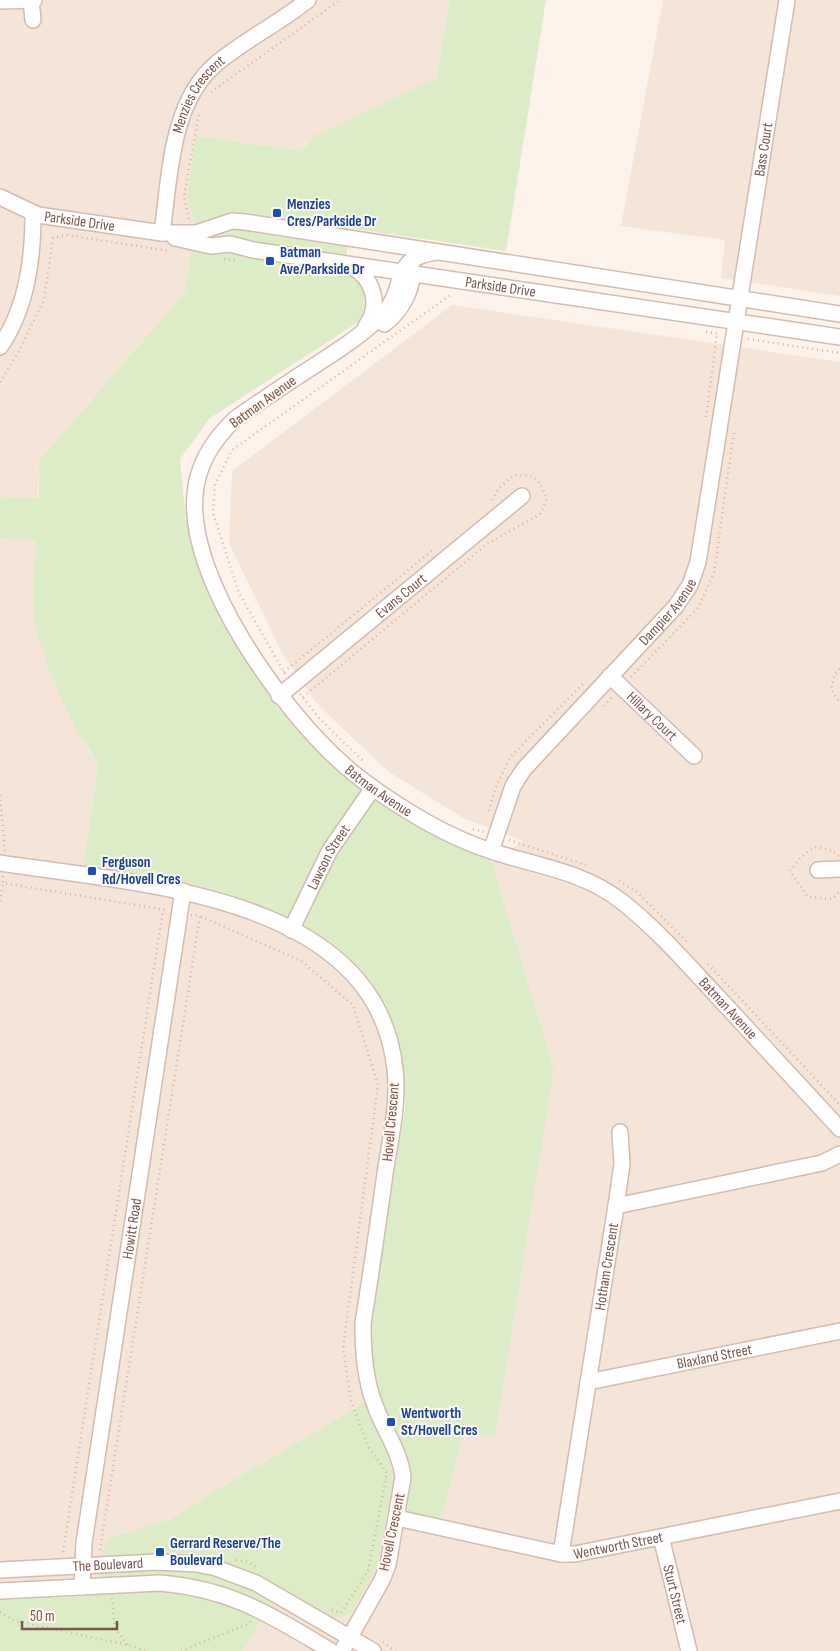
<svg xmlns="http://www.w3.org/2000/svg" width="840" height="1651" viewBox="0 0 840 1651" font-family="'Sofia Sans Condensed',sans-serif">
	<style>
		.residential { fill: #f5e4d8 }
		.green { fill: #dbecc7 }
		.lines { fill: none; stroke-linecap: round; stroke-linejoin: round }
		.minor-casing { stroke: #d2bcb1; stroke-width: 18 }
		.path { stroke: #d9b1a3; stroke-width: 2.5; stroke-dasharray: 1 4; stroke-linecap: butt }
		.minor { stroke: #fff; stroke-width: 15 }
		.transit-dot { fill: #1a4fb4; stroke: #fff7f0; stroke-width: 2 }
		.labels { text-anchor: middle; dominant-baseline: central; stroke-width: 4; stroke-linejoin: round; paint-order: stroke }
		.street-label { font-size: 15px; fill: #79564c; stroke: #fff7f0 }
		.transit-label { font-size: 15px; font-weight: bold; fill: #164399; stroke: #fff7f0; text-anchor: start }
	</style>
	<rect width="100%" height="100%" fill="#fdf3ea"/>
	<!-- residential -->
	<path class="residential" d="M0,0H450L437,78L315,136L303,151L196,136L187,196L195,226L185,292L39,461L35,614L55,683L89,751L99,763L83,866L197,885L228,894L320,935L343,951L362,970L379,993L391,1017L401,1047L406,1078L379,1394L217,1490L171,1519L106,1539L92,1596L0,1600Z
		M663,0H840V296L721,278L725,240L621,226Z
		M452,305L840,362V1651H243L280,1587L388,1510L441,1518L464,1432L495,1437L554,1070L492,862L523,841L465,819L389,772L318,705L283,655L229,543L232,471Z"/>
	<!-- green -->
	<path class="green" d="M450,0H546L506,251L349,228L345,272L361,281L369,302L363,319L210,418L180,459L186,522L226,626L277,707L343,775L428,833L492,862L554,1070L495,1437L464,1432L441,1518L388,1510L378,1563L370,1580L350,1614L340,1618L331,1616L280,1588L243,1651H0V1600L92,1596L106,1539L171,1519L217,1490L379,1394L374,1370L372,1322L405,1107C407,1037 384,975 321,936C310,929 296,924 284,918C265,910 247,901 228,894C182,878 131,874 83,866L99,763C74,733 42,660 35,621C31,601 36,562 36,540L0,538V497L39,499V461L185,292L195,226L187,196L196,136L303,151L314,136L437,78Z"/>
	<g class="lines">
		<defs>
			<g id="minor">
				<path d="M0,1L34,0"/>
				<path d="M31,1L33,20"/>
				<path id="s1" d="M0,197L38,215L162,233H196L232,221L245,222L840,314"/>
				<path id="s2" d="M162,233C170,177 170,102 217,63C245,40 279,23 308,0"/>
				<path id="s3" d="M175,238L211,246L230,244L253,250L840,337"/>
				<path id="s4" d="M437,252C389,258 408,286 384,313C365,333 340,349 317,364C289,382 262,400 235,419C213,440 197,464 195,495C187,579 283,712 344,765C370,788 400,807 430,824C450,835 470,844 491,851C536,866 583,871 621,901C657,929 686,963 717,996C758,1040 799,1085 840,1129"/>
				<path d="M350,266C373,277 382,305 366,326"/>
				<path d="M384,324C400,313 416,287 411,266"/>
				<path d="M0,347C27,307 33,260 33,213"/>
				<path id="s5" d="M610,676L694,756"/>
				<path id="s6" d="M279,696L522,496"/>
				<path id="s7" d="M491,851L513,786L524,769L676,606L690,585L698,562L787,0"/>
				<path d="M0,863C134,884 376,893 395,1069C399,1104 390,1140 385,1174C378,1224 371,1274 363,1323C363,1353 365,1381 376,1408C385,1432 400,1451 403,1477L388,1565L382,1580L342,1651"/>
				<path d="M818,870L840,869"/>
				<path id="s8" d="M291,930L330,850L373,788"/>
				<path d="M616,1206L822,1163L840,1154"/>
				<path id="s9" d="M588,1382L840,1331"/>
				<path id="s10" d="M397,1518L561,1554H575L840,1501"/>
				<path id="s11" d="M661,1537L689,1651"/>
				<path id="s12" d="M561,1554L616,1206L622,1164L620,1132"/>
				<path id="s13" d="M0,1570L157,1562L197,1564L216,1568L256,1583L373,1651"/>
				<path id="s14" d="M82,1587L84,1543L183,891"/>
				<path d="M0,1591L160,1583C232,1589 270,1615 331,1651"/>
			</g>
		</defs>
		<!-- minor casing -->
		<use href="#minor" class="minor-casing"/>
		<!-- path -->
		<path class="path" d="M211,92L340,0
			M189,219L184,197L199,114
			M224,259L238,261
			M706,332L720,334
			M748,339L840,353
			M0,382L19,351L44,300L53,238L67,235L169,251
			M706,417L717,334
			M840,669L835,674L831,689L840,703
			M284,672L435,548
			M285,674L239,593L213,513L215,485L232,450L452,294
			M631,677L698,608L714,573L734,432
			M300,694L319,718L363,761
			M303,697L487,544L540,514L547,499C538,478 537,475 514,475L499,488L490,503
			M604,706L612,697
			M0,795L5,851
			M489,811L496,787L511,756L583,684
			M473,829L485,832
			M509,840L589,866
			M839,856L828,849L815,847L801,857L790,871L808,897L832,899L840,891
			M3,876V883L166,910
			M619,881L636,891L687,942
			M0,901L3,883
			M191,915L200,916L301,961L353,1005L378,1085L343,1348L351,1401L369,1448L387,1473L368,1571L341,1613L330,1609
			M708,964L840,1105
			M100,1550L200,916
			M63,1552L163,910
			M236,1560L248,1562L258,1568
			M112,1598L115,1628L128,1645
			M0,1612L15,1621L128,1645L146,1651
			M383,1642L396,1651
			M181,1651L248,1624L251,1621"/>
		<!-- minor -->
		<use href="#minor" class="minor"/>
	</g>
	<!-- markers -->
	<g class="transit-dot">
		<rect x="272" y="208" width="10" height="10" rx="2.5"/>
		<rect x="265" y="256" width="10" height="10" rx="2.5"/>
		<rect x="87" y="866" width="10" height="10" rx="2.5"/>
		<rect x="386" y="1417" width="10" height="10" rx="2.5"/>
		<rect x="155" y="1547" width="10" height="10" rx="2.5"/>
	</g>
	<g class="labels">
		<!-- street labels -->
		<g class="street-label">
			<text stroke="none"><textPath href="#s2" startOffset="146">Menzies Crescent</textPath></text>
			<text stroke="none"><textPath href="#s7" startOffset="779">Bass Court</textPath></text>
			<text stroke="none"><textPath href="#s1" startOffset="84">Parkside Drive</textPath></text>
			<text stroke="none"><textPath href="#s3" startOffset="330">Parkside Drive</textPath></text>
			<text transform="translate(263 402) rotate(-36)">Batman Avenue</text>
			<text stroke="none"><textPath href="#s6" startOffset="158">Evans Court</textPath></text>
			<text stroke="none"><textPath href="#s7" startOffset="302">Dampier Avenue</textPath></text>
			<text stroke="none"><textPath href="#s5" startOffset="58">Hillary Court</textPath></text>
			<text stroke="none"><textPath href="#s4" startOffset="718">Batman Avenue</textPath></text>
			<text stroke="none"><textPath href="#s8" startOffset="82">Lawson Street</textPath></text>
			<text stroke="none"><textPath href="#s4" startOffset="1138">Batman Avenue</textPath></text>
			<text transform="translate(391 1122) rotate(-85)">Hovell Crescent</text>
			<text stroke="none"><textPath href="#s14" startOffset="362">Howitt Road</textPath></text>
			<text stroke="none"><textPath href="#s12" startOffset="291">Hotham Crescent</textPath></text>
			<text stroke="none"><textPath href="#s9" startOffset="129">Blaxland Street</textPath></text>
			<text transform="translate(392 1532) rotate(-78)">Hovell Crescent</text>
			<text stroke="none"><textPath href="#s10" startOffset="226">Wentworth Street</textPath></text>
			<text stroke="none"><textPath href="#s13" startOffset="108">The Boulevard</textPath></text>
			<text stroke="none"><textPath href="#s11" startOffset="59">Sturt Street</textPath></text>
		</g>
		<!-- transit labels -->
		<g class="transit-label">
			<text x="287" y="204">Menzies<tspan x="287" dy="17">Cres/Parkside Dr</tspan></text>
			<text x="280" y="252">Batman<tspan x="280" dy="17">Ave/Parkside Dr</tspan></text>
			<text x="102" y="862">Ferguson<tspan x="102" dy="17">Rd/Hovell Cres</tspan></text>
			<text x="401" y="1413">Wentworth<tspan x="401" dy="17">St/Hovell Cres</tspan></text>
			<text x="170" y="1543">Gerrard Reserve/The<tspan x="170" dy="17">Boulevard</tspan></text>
		</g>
	</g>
	<!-- scale -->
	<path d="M22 1621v8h95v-8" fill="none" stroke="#79564c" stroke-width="2.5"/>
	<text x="30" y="1621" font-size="15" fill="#79564c" stroke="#fff7f0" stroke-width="4" paint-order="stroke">50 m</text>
</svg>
